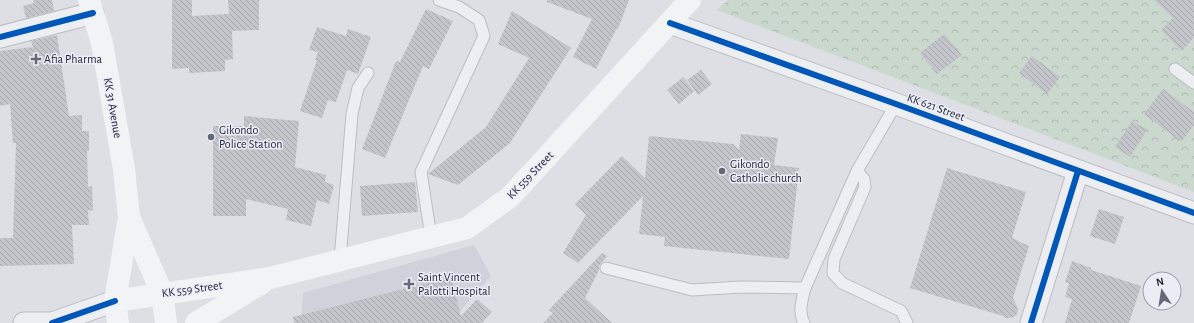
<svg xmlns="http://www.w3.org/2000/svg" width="1194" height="323" viewBox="0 0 1194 323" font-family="'Alegreya Sans',sans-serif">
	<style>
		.built { fill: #cfd2db }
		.park { fill: url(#park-crowns) }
		.building { fill: url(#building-back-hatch) }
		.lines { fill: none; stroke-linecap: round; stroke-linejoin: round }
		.service-casing { stroke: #bcbdc2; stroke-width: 13 }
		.minor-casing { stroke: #bcbdc2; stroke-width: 23 }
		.service { stroke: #edeef1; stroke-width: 11 }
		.minor { stroke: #edeef1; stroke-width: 21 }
		.secondary { stroke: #f2f3f5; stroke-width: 22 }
		.cycleway-casing { stroke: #ebedf5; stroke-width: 8 }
		.cycleway { stroke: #0057b8; stroke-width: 6 }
		.poi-dot { fill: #656879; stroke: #ebedf5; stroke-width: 1.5 }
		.labels { text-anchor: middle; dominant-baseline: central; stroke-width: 3; stroke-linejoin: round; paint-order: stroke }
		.poi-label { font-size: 12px; fill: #24283f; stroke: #ebedf5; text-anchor: start }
		.street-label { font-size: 12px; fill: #24283f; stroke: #ebedf5 }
	</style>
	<defs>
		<pattern id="park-crowns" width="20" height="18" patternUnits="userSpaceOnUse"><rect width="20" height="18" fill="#cbd8ce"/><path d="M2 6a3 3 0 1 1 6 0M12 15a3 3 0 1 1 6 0" fill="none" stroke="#aeb9b2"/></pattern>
		<pattern id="building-back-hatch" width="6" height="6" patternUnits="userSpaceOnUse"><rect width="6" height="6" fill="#c4c5cb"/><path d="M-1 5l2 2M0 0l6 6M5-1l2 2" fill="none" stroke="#a8a9af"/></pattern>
	</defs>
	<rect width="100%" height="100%" fill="#dedfe4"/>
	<!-- built -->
	<path class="built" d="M474,245L491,276L450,323H301L303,293Z"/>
	<!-- park -->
	<path class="park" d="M728,0H1194V192L717,10Z"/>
	<!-- building -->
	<path class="building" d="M33,0H52L54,11L26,18L23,6L34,3Z
		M172,0H192V16L229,14L228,0H259V30L232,31L233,59L225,60V71L189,73V68L172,69Z
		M547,0H629L618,29L617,28L596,69L573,57L592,19L547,2Z
		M1154,0H1194V37L1182,51L1161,30L1173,18Z
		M426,9L453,21L429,69L423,66L385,158L362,149L396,61L400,62Z
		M512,11L571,48L510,143L458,185L428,174L486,127L529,58L498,44Z
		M317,27L346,36L348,29L371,37L358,74L347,70L336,102L328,100L322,118L300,111L317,60H315L318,52L309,50Z
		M944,34L962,55L937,74L920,53Z
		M57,35L69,116L82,115V131H89V151H87L88,187L92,186L93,211L88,210L89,225H72L74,264L0,266V238H13L16,143H13L10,104L0,106V51L33,47L31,41Z
		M1032,56L1060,77L1047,94L1019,73Z
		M701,70L712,84L698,95L687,80Z
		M683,77L694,91L679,104L667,90Z
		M1163,89L1194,112V125L1181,142L1144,114Z
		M244,116L299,121L295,167L326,175L325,182L334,185L329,204L317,200L311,226L286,220L288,209L246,199V216H213V126H244Z
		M1132,121L1147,130L1130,157L1115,147Z
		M741,134L778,138L774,165L799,168L789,259L664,246L665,237L639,234L643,196L578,263L563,253L586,215L575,204L622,156L645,178L649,136L733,144L739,150Z
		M947,168L1026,192L1012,238L1029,246L1013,298L1018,309L1017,314L1014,317L1010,318H1005L1003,316L910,288Z
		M415,182L418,212L362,216L360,186Z
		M1099,209L1124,217L1115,244L1090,236Z
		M602,253L607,256L599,266V270L585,298L612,323H543L553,313L549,310Z
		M1072,261L1091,268V270L1141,286L1129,323H1065L1072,299L1065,297L1069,283L1065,282Z
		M451,277L461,316L477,299L492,312L482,323H294L293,317Z"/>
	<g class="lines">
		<defs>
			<path id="service" d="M1175,69L1194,83
				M857,171L864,179L865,187L834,259L833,273L842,283L901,311L907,323
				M431,237L421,172L484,36L479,20L459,7L439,0
				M340,260L352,114L358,88L368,73
				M606,268L692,290L741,287L805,288
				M804,323C798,312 802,300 805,288L857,171L896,104"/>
			<path id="minor" d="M670,23L896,104L1194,213
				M0,37L93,13
				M24,323H49
				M52,323L115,301
				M1031,323L1078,171"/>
		</defs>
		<!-- service casing -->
		<use href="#service" class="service-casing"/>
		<!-- minor casing -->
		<use href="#minor" class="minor-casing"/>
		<!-- service -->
		<use href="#service" class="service"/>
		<!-- minor -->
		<use href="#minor" class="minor"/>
		<!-- secondary -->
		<path class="secondary" d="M89,0L102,43L124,169L129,217L115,301L118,323
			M129,217L162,293L166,323
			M115,301L270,278L467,228L510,197L690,0
			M196,323L262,283"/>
		<defs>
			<path id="cycleway" d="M670,23L896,104L1194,213
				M0,37L93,13
				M52,323L115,301
				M1031,323L1078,171"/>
		</defs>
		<!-- cycleway casing -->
		<use href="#cycleway" class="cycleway-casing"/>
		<!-- cycleway -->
		<use href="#cycleway" class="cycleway"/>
	</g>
	<!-- markers -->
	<g class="poi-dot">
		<path d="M34 53h4v4h4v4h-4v4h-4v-4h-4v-4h4z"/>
		<circle cx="211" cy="137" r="4"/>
		<circle cx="722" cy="171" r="4"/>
		<path d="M407 278h4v4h4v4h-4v4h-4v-4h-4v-4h4z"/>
	</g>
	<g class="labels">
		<!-- poi labels -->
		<g class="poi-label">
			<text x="44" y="59">Afia Pharma</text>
			<text x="219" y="130">Gikondo<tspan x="219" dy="14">Police Station</tspan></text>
			<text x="730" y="164">Gikondo<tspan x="730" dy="14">Catholic church</tspan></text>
			<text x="418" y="277">Saint Vincent<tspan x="418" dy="14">Palotti Hospital</tspan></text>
		</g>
		<!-- street labels -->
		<g class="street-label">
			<text transform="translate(936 107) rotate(20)">KK 621 Street</text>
			<text transform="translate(113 108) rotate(80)">KK 31 Avenue</text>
			<text transform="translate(530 175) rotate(-46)">KK 559 Street</text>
			<text transform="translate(192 289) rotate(-8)">KK 559 Street</text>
		</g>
	</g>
	<!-- north arrow -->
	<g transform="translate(1162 291) rotate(348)"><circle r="19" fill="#ebedf5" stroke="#9b9eac"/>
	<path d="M0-3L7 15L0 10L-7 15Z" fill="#656879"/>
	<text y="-6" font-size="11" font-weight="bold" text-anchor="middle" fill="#24283f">N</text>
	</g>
</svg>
